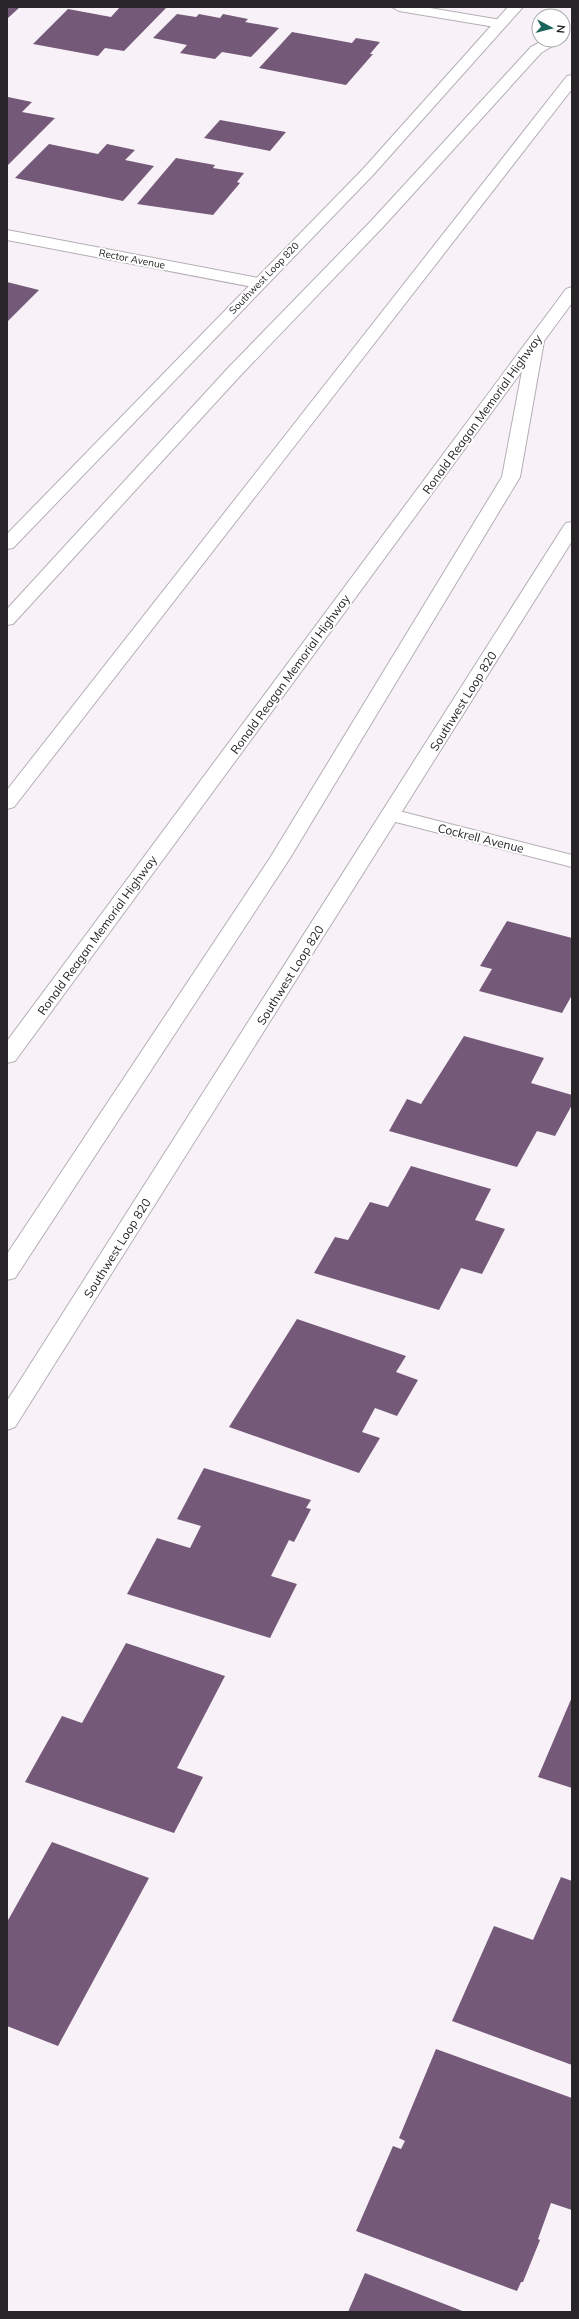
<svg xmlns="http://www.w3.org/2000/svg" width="579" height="2319" viewBox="0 0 579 2319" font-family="Mulish,sans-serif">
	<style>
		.building { fill: #755979 }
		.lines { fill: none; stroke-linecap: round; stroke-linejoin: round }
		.minor-casing { stroke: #b4afb5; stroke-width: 2 }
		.secondary-casing { stroke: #b4afb5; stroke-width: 2 }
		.motorway-casing { stroke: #b4afb5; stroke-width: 2 }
		.minor { fill: #fff; fill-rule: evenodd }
		.secondary { fill: #fff; fill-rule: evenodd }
		.motorway { fill: #fff; fill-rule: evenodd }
		.labels { text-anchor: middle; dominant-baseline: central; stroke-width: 4; stroke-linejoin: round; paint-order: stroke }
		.far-street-label { font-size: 10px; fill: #272527; stroke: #fff }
		.street-label { font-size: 12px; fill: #272527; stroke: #fff }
	</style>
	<rect width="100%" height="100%" fill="#f8f2f8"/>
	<!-- building -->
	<path class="building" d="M7,7H20L8,18Z
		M120,7L166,8L124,51L105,48L98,56L33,44L68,9L111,17Z
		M177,14L196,17L199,14L220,18L223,14L248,19L245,22L279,28L251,57L222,52L215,59L180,53L187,45L153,38Z
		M292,32L352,43L356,38L380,42L370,54H373L346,85L259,68Z
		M8,97L32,102L22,112L55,118L7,166Z
		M220,120L286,132L270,151L204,138Z
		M49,144L98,154L107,144L135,150L125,160L154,166L123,201L15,178Z
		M176,158L215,165L213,168L244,173L237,182L240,183L213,215L137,204Z
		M7,282L39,290L7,322Z
		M507,921L572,938V995L562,1013L479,991L492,969L480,966Z
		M464,1036L544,1058L531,1083L572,1095V1105L555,1136L537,1131L517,1167L389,1131L407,1099L421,1104Z
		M411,1166L491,1189L475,1220L505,1229L482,1274L461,1268L439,1310L314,1273L335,1237L348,1240L370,1202L388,1207Z
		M297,1319L406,1356L396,1372L418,1380L397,1416L375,1408L362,1432L380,1438L359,1473L229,1427Z
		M204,1468L311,1500L306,1508L311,1509L294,1542L289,1540L271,1576L297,1584L270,1638L127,1594L157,1538L190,1548L201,1526L177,1519Z
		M126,1643L225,1676L177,1768L203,1777L174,1833L25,1782L62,1716L82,1723Z
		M572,1697V1788L538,1777Z
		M52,1842L149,1878L58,2046L7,2026V1922Z
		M561,1877L572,1881V2065L452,2021L494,1926L533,1940Z
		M436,2049L572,2098V2210L551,2203L538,2239L540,2240L523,2282H521L517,2291L356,2231L393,2146L401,2149L405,2141L399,2138Z
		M365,2273L465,2312H348Z"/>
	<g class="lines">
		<defs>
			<path id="minor" d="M392,7H424L501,20L508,24L501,28L399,11Z
				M7,230L258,278L264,280L266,283L264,286L258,288L7,240Z
				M391,809L572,855V867L384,819L381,815L384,811Z"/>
			<path id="secondary" d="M508,7H523L373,175L13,548L7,549V534L363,169Z
				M572,522V541L15,1427L7,1430V1401L563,527L566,523Z"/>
			<path id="motorway" d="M544,40H562L541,53L383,227L240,376L13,624L7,625V609L228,368L371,221L531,47Z
				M572,75V89L14,807L7,809V790L567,76Z
				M572,287V303L544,341L520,477L290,858L15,1278L7,1280V1254L270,858L502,477L522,371L15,1061L7,1063V1041L566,289Z"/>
		</defs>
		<!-- minor casing -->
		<use href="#minor" class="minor-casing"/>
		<!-- secondary casing -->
		<use href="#secondary" class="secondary-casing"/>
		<!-- motorway casing -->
		<use href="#motorway" class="motorway-casing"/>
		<!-- minor -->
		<use href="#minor" class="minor"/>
		<!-- secondary -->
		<use href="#secondary" class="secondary"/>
		<!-- motorway -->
		<use href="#motorway" class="motorway"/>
	</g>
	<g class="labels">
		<!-- far-street labels -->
		<g class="far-street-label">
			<text transform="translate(132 259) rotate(11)">Rector Avenue</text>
			<text transform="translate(264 278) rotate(-46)">Southwest Loop 820</text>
		</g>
		<!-- street labels -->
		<g class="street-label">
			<text transform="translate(482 414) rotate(-54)">Ronald Reagan Memorial Highway</text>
			<text transform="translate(290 674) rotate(-54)">Ronald Reagan Memorial Highway</text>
			<text transform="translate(463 701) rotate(-58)">Southwest Loop 820</text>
			<text transform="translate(481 838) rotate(14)">Cockrell Avenue</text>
			<text transform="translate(97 935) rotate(-54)">Ronald Reagan Memorial Highway</text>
			<text transform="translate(290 975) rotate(-58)">Southwest Loop 820</text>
			<text transform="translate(117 1248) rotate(-58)">Southwest Loop 820</text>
		</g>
	</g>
	<!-- border -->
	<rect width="579" height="2319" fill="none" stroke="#272527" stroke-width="16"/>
	<!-- north arrow -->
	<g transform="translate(551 28) rotate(97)"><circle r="19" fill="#ffffff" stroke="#a9a8a9"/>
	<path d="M0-3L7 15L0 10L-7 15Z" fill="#1a645b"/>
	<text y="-6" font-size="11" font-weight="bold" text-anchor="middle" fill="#272527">N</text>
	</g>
</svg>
